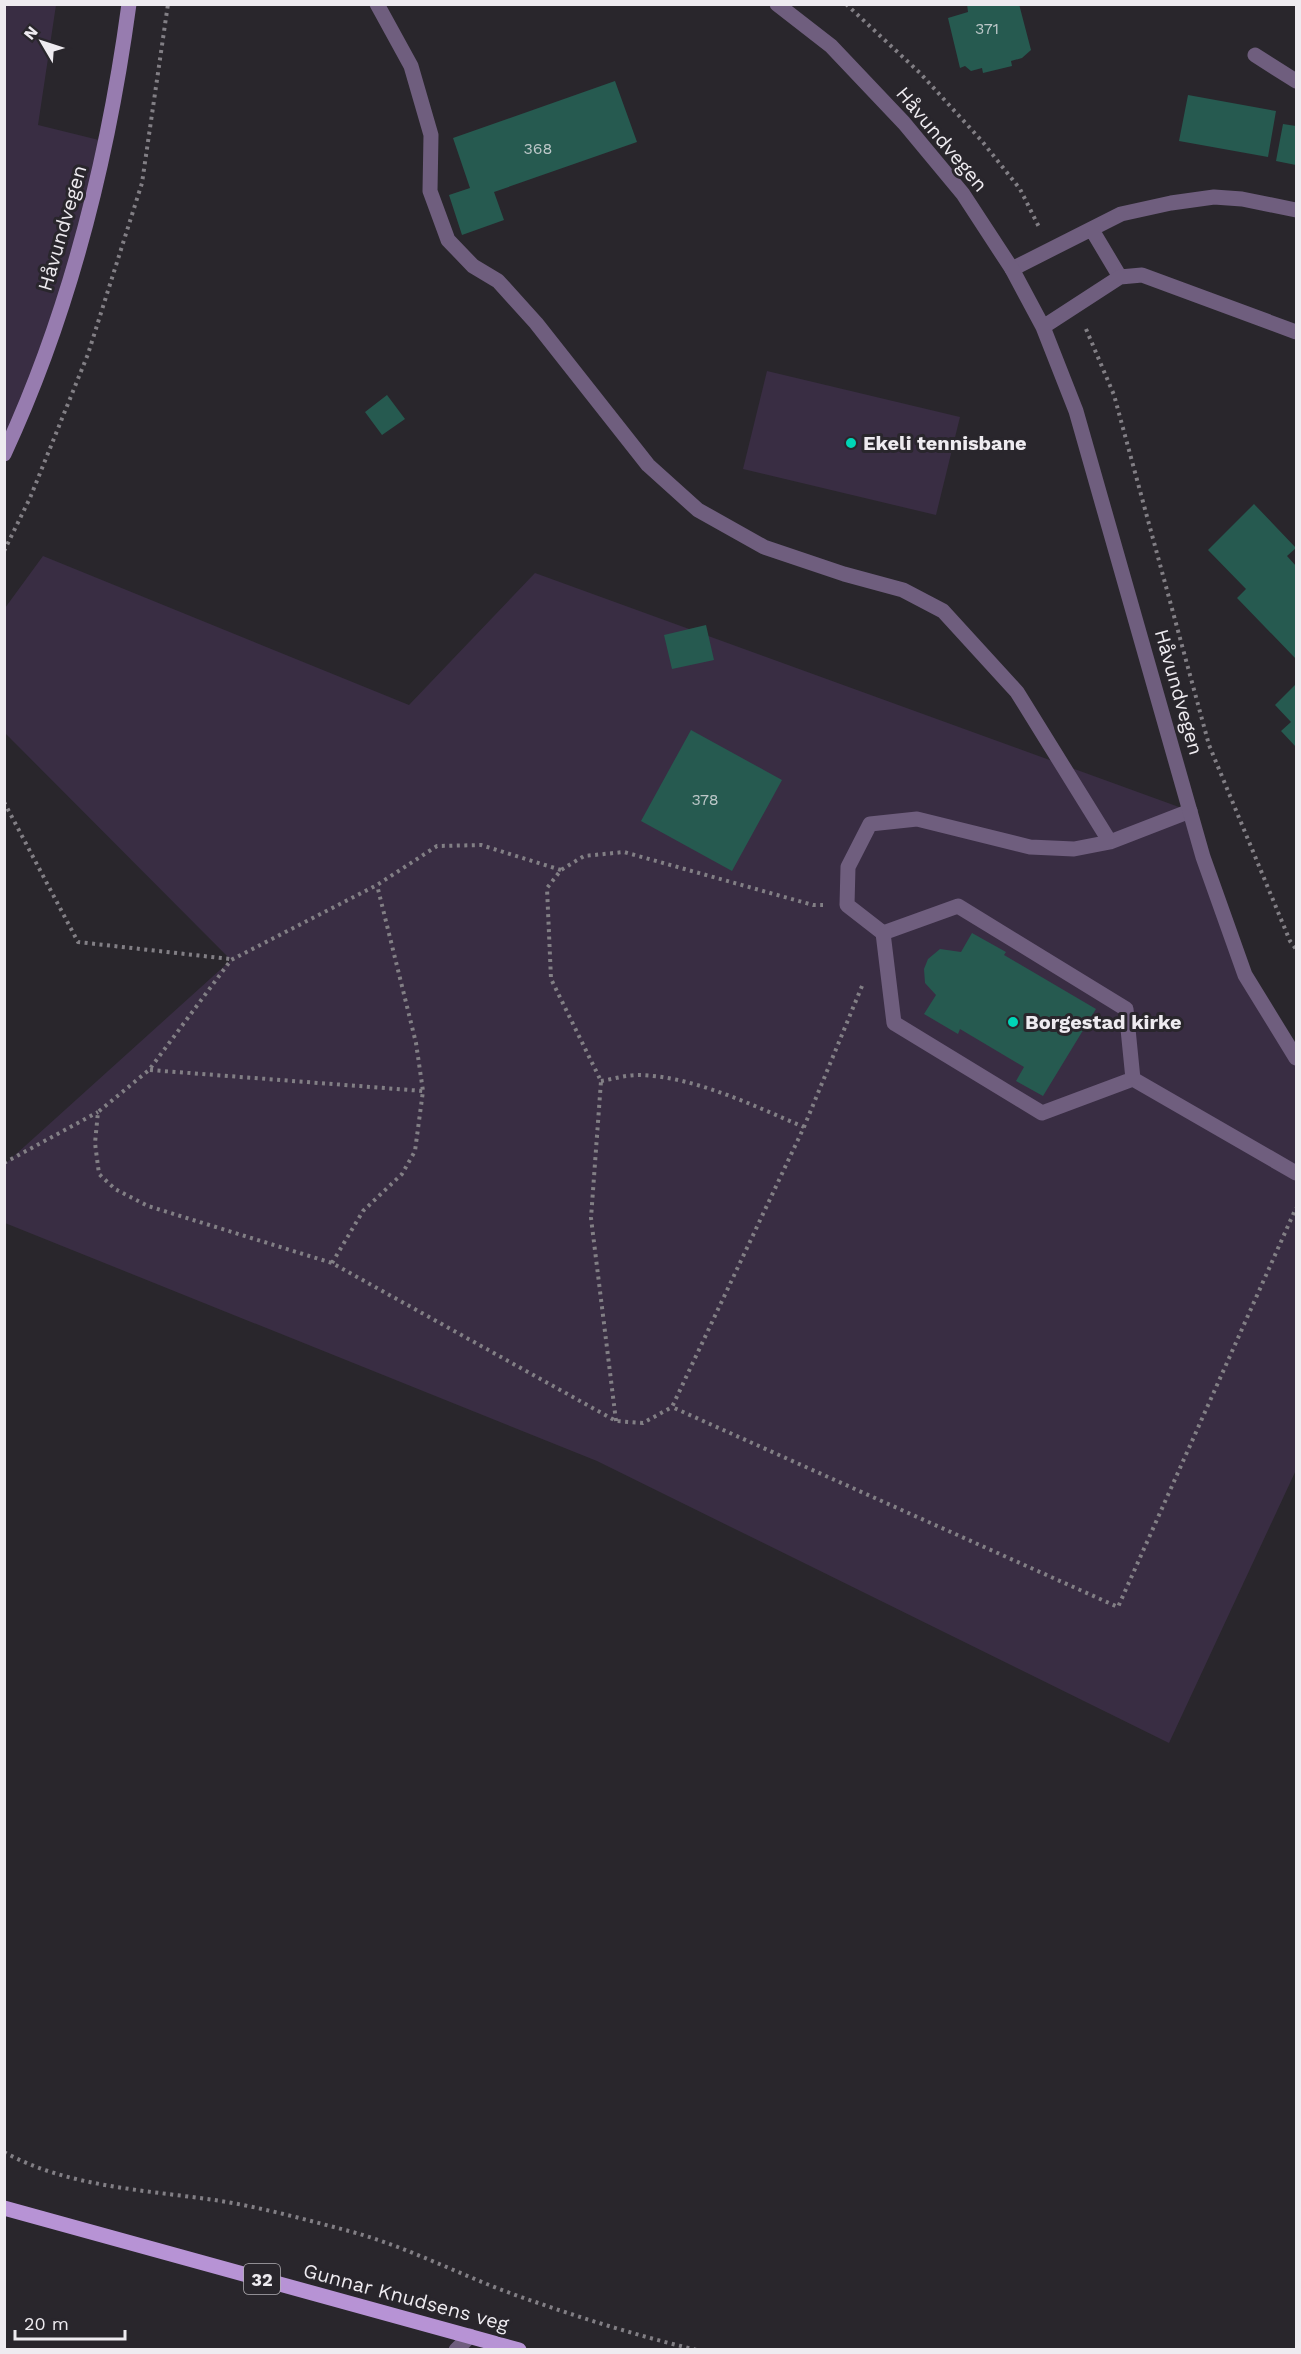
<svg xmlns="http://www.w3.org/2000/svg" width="1301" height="2354" viewBox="0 0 1301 2354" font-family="'Work Sans',sans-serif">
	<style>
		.green { fill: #392d43 }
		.building { fill: #265a50 }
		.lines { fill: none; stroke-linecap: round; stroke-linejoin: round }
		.path { stroke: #827f85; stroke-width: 4; stroke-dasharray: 3 4.5; stroke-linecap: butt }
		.lane { stroke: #6f5e7e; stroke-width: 15 }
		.street { stroke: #6f5e7e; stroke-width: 15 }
		.secondary { stroke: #977caf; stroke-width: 15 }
		.primary { stroke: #b793d5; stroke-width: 15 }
		.poi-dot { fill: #00d5b7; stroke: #29262c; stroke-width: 2 }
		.labels { text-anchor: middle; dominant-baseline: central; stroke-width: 6; stroke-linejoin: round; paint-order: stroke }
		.number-label { font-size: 16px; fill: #bcc7c8 }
		.shield { fill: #29262c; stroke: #b3b0b5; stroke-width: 1.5 }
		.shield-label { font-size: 18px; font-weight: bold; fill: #eeebf0 }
		.street-label { font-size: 20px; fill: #eeebf0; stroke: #29262c }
		.poi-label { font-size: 20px; font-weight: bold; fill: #eeebf0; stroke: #29262c; text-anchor: start }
	</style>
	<rect width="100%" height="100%" fill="#29262c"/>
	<!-- green -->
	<path class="green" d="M5,5H56L38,125L107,142L56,323L5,439Z
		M767,371L960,417L936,515L743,469Z
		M43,556L409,705L535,573L1190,811L1245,975L1296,1058V1470L1169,1743L597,1461L5,1223L4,1165L231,960L5,733V608Z"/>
	<!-- building -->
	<path class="building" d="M967,4H1019L1031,50L1022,58L1011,61L1012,66L983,73L982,68L971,71L965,66L960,68L948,18L968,12Z
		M615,81L637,142L494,192L504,220L462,235L449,195L470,188L453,138Z
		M1188,95L1276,111L1268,157L1179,141Z
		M1283,124L1296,126V165L1276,161Z
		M387,395L405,419L382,435L365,412Z
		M1254,504L1296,548L1287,556L1296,566V659L1237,598L1246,589L1208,550Z
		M706,625L714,660L672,669L664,635Z
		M1296,684V747L1281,731L1291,722L1275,705Z
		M691,730L782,780L732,871L641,821Z
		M972,933L1006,952L1004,955L1096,1009L1043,1096L1016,1081L1024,1067L960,1029L958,1034L924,1014L936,995L925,983L924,969L928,959L940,949L961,952Z"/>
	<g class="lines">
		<!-- path -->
		<path class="path" d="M846,4L920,73L981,140L1020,189L1039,227
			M1086,329L1114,395L1209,745L1290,941L1296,949
			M4,551L30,498L88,354L142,183L168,4
			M4,802L78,942L230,959
			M561,870L481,845L437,846L377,885L231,960L149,1070L98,1112L95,1143L99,1174L115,1189L148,1206L332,1263L616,1421L643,1423L672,1407
			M862,986L804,1127L672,1407L1118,1607L1296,1208
			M150,1070L423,1091
			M601,1081C613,1079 626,1075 638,1075C694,1076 754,1106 804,1127
			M4,1163L98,1112
			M332,1263L363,1211L402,1174L415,1151L423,1091L416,1043L377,885
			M616,1421L591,1218L601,1081L551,979L547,888L561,870L584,856L624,852L813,905H823
			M4,2152C69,2188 149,2190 221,2201C264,2208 307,2220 349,2231C405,2246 456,2273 510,2293C571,2315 634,2335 697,2350"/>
		<!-- lane -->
		<path class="lane" d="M377,4L411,66L431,135L430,191L448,240L473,266L498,281L536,323L648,465L698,510L764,547L844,574L903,590L943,611L1017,692L1110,842
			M1255,55L1296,81
			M1092,230L1120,277
			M1012,269L1121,214L1171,203L1214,197L1242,199L1296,210
			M883,933L958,906L1126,1009L1133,1079L1042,1113L894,1023L883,933L847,905L848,867L870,824L917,819L1030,847L1074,849L1110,842L1190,811
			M1133,1079L1296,1173
			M456,2350L470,2336"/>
		<!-- street -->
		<path class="street" d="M777,4L831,46L904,123L963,194L1012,269L1043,327L1076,411L1203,857L1245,975L1296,1058
			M1043,327L1120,277L1142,275L1296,332"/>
		<!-- secondary -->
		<path class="secondary" d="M4,454C70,312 108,159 129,4"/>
		<!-- primary -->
		<path class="primary" d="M4,2208L519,2350"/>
	</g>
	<!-- markers -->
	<g class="poi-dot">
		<circle cx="851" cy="443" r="6"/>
		<circle cx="1013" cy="1022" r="6"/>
	</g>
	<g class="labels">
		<!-- number labels -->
		<g class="number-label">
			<text x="987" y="28">371</text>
			<text x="538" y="148">368</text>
			<text x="705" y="799">378</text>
		</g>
		<!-- shield labels -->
		<rect class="shield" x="244" y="2264" width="36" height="30" rx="4.5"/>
		<g class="shield-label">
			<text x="262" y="2279">32</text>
		</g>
		<!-- street labels -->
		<g class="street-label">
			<text transform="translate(942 139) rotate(50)">Håvundvegen</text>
			<text transform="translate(62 228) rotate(-74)">Håvundvegen</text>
			<text transform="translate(1179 692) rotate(74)">Håvundvegen</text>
			<text transform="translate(406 2297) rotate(15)">Gunnar Knudsens veg</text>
		</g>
		<!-- poi labels -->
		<g class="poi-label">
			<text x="863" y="443">Ekeli tennisbane</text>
			<text x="1025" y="1022">Borgestad kirke</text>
		</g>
	</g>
	<!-- border -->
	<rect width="1301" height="2354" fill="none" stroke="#eeebf0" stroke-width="12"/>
	<!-- north arrow -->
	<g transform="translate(42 42) rotate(309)" stroke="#29262c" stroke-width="4.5" paint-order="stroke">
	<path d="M0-4.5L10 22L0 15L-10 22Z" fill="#eeebf0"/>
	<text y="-9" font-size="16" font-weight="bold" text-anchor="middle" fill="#eeebf0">N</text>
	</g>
	<!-- scale -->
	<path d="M15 2330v9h110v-9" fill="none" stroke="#eeebf0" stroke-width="3"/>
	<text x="24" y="2330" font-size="18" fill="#eeebf0" stroke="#29262c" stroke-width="4.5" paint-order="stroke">20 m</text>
</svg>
